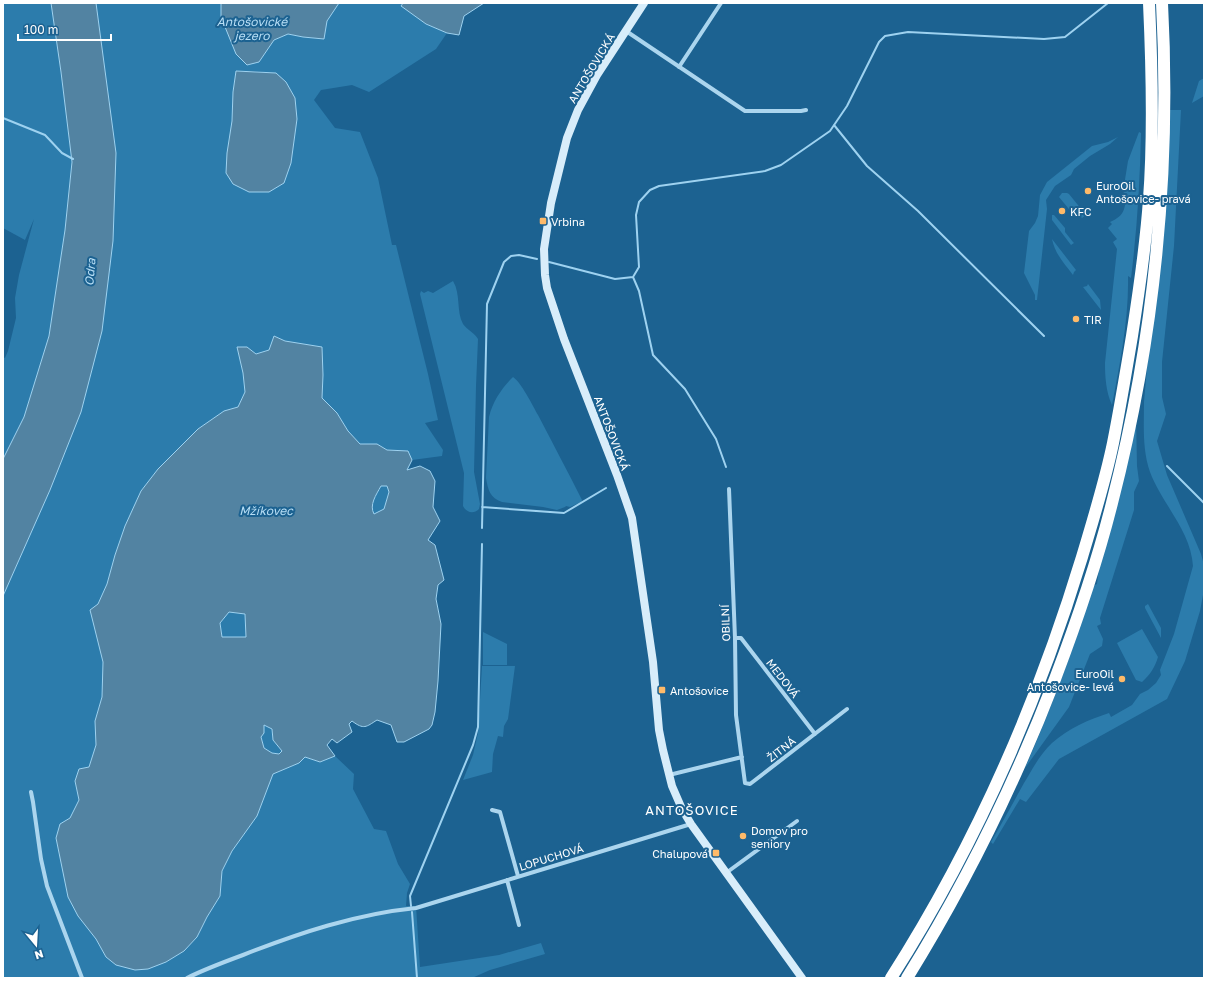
<svg xmlns="http://www.w3.org/2000/svg" width="1207" height="981" viewBox="0 0 1207 981" font-family="'Golos Text',sans-serif">
	<style>
		.green { fill: #2c7cac; fill-rule: evenodd }
		.water { fill: #5283a2; stroke: #9ed2f0; fill-rule: evenodd }
		.lines { fill: none; stroke-linecap: round; stroke-linejoin: round }
		.stream { stroke: #9ed2f0; stroke-width: 2 }
		.street { stroke: #abd5ee; stroke-width: 4 }
		.secondary { stroke: #d8edfa; stroke-width: 8 }
		.highway { stroke: #fff; stroke-width: 12 }
		.poi-dot { fill: #feba69; stroke: #1c6291; stroke-width: 1.5 }
		.labels { text-anchor: middle; dominant-baseline: central; stroke-width: 4; stroke-linejoin: round; paint-order: stroke }
		.street-label { font-size: 11px; fill: #fff; stroke: #1c6291 }
		.poi-label { font-size: 11px; fill: #fff; stroke: #1c6291; text-anchor: start }
		.water-label { font-size: 12px; font-style: italic; fill: #b7def5; stroke: #1c6291 }
		.quarter-label { font-size: 13px; letter-spacing: 1px; fill: #fff; stroke: #1c6291 }
	</style>
	<rect width="100%" height="100%" fill="#1c6291"/>
	<!-- green -->
	<path class="green" d="M3,3H51L61,72L72,162L65,230L49,336L24,417L3,459V357L5,358L8,351L16,318L15,298L19,275L34,219L25,240L3,228Z
		M96,3H221V17L259,62L274,40L288,34L303,37L324,39L327,21L339,3H403L401,5L426,24L447,33L436,49L369,92L352,85L321,90L314,100L335,128L360,132L378,178L392,245H396L428,374L438,420L425,423L443,450L442,456L412,460L407,451L387,450L377,444H360L348,431L337,413L322,398L323,375L322,347L285,341L274,336L269,350L256,354L247,347L243,373L245,392L238,407L224,411L198,429L158,469L141,491L125,526L115,555L107,584L98,604L91,610L103,662L102,697L95,721L96,745L89,767L75,780L79,800L70,819L56,838L61,860L96,939L106,957L166,962L184,951L197,937L207,917L220,896L222,872L232,851L257,816L273,774L299,763L305,757L320,762L335,756L354,774L353,789L374,829L386,831L398,864L410,884L407,893L406,906H416L420,967L499,955L541,943L545,954L490,970L472,978H3V596L50,490L116,153ZM236,71H252L275,73L297,119L291,163L232,121L233,92Z
		M1204,78V96L1192,103L1199,81Z
		M1170,110H1181L1174,246L1162,362V397L1166,414L1157,441L1167,475L1201,554L1204,565V581L1203,595L1200,611L1185,661L1167,699L1059,759L1026,802L1020,799L993,844L991,842C1002,823 1013,803 1024,783C1032,770 1040,754 1052,743C1069,728 1088,720 1109,713L1111,717L1132,705L1140,694L1148,690L1156,683L1161,675L1160,670L1174,634L1193,566C1191,531 1162,504 1150,472C1142,449 1144,425 1144,402Z
		M1139,132L1141,133C1140,182 1137,230 1131,278L1128,276C1129,318 1120,364 1112,405C1106,392 1105,377 1105,363L1117,249L1113,242L1117,239L1108,228L1112,224L1110,222C1126,215 1124,209 1127,194L1123,192L1128,161Z
		M1118,137L1110,144L1090,156L1074,169L1071,175L1055,186L1046,200L1047,209L1037,300H1035V295L1024,273L1029,231L1035,223L1038,216L1040,195L1047,182L1092,146L1108,142Z
		M1062,193H1067L1069,194L1086,215L1082,218L1076,212L1073,214L1059,197Z
		M1052,215H1054L1065,228V232L1073,242L1074,243L1071,245L1052,220Z
		M1052,239L1076,270L1074,272L1073,275C1064,263 1055,254 1052,239Z
		M453,281C461,294 456,311 463,324C467,330 475,333 478,339L476,386L474,472L480,504L479,509C473,515 466,512 463,506L464,473L420,294L421,291L424,293L428,291L433,293Z
		M1088,284L1100,300L1101,310L1083,287L1087,286Z
		M513,377C521,382 533,406 538,415C553,444 568,472 582,500L581,502L570,507L566,506L565,507L557,510L543,507L502,502C490,498 488,490 486,478L489,417C493,401 502,388 513,377Z
		M1136,416L1137,466L1139,481L1134,492V510L1100,618L1101,624L1097,626L1103,639L1102,646L1090,654L1069,707L1025,768C1051,709 1074,648 1093,586L1097,584L1099,568Z
		M381,486H387L389,492L384,509L374,515C369,504 376,495 381,486Z
		M1148,604L1161,628V638L1145,608V606Z
		M229,612L245,614L246,637H222L220,623Z
		M1142,629L1158,657C1155,667 1150,675 1142,682L1136,680L1117,643Z
		M483,632L507,644V665H483Z
		M482,666H515L508,719L504,726L503,737L498,736L493,754L492,772L463,780L473,755L478,733Z
		M264,725L272,729L273,740L282,751L278,754L272,753L264,748L261,736L264,733Z"/>
	<!-- water -->
	<path class="water" d="M51,3H96L116,153L113,241L102,331L81,412L50,490L3,596V459L24,417L49,336L65,230L72,162L61,72Z
		M221,3H339L327,21L324,39L303,37L288,34L274,40L259,62L247,65L236,54L221,17Z
		M403,3H484L464,16L459,35L447,33L426,24L401,6Z
		M236,71L276,73L286,82L295,98L297,119L291,163L284,183L269,192H249L233,184L226,173L227,153L232,121L233,92Z
		M274,336L285,341L322,347L323,375L322,398L337,413L348,431L360,444H377L387,450L408,451L412,460L407,470L420,466L430,471L435,481L433,507L440,521L428,540L435,545L444,580L438,585L436,599L441,624L438,681L435,712L432,725L429,729L404,742H397L391,725L377,720C366,727 364,730 352,721L349,724L352,732L337,743L332,739L327,745L335,756L320,762L305,757L299,763L273,774L257,816L232,851L222,871L220,896L207,917L197,937L184,951L166,962L148,969L135,970L116,965L106,957L96,939L78,916L68,897L56,838L60,824L70,818L79,800L75,781L79,769L89,767L96,745L95,721L102,697L103,662L90,610L98,604L107,584L115,555L125,526L141,491L158,469L198,429L224,411L238,407L245,392L243,373L237,347H247L256,354L269,350ZM381,486H387L389,492L384,509L374,514C369,505 376,495 381,486ZM229,612L245,614L246,637H222L220,623ZM264,725L272,729L273,740L282,751L279,754L272,753L264,748L261,737L264,733Z"/>
	<g class="lines">
		<!-- stream -->
		<path class="stream" d="M3,118L45,135L62,153L73,159
			M834,125L867,166L918,211L1044,336
			M549,262L615,279L633,277L639,267L636,215L639,202L650,190L659,186L765,171L781,165L830,131L847,106L879,42L885,36L908,32L1044,39L1065,37L1108,3
			M633,277L639,291L653,355L685,389L716,439L726,467
			M1167,466L1204,503
			M482,507L564,513L606,488
			M482,528L487,304L504,262L511,256L519,255L537,259
			M411,906L410,896L473,745L478,727L482,544
			M412,912L417,978"/>
		<!-- street -->
		<path class="street" d="M626,31L745,111H801L806,110
			M679,67L721,3
			M729,489L735,638L736,715L745,783L750,784L847,709
			M735,638H741L815,734
			M669,775L742,757
			M31,792L33,802L41,859L47,886L82,978
			M492,810L500,812L518,876
			M726,873L797,821
			M507,880L519,925
			M187,978C205,969 224,962 243,955C299,933 356,914 416,908L691,824"/>
		<!-- secondary -->
		<path class="secondary" d="M644,3L597,75L578,110L567,138L551,203L544,249L545,275L547,288L564,339L617,475L632,518L653,662L659,730L663,750L672,786L682,809L691,824L802,978"/>
		<!-- highway -->
		<path class="highway" d="M891,978C974,848 1037,705 1082,557C1093,520 1105,482 1113,443C1120,408 1126,372 1132,336C1139,291 1146,245 1149,199C1154,134 1152,68 1149,3
			M907,978C966,883 1015,783 1055,679C1077,621 1097,563 1112,503C1154,340 1171,171 1162,3"/>
	</g>
	<!-- markers -->
	<g class="poi-dot">
		<circle cx="1088" cy="191" r="4"/>
		<circle cx="1062" cy="211" r="4"/>
		<rect x="539" y="217" width="8" height="8" rx="2"/>
		<circle cx="1076" cy="319" r="4"/>
		<circle cx="1122" cy="679" r="4"/>
		<rect x="658" y="686" width="8" height="8" rx="2"/>
		<circle cx="743" cy="836" r="4"/>
		<rect x="712" y="849" width="8" height="8" rx="2"/>
	</g>
	<g class="labels">
		<!-- street labels -->
		<g class="street-label">
			<text transform="translate(591 68) rotate(-59)">ANTOŠOVICKÁ</text>
			<text transform="translate(612 433) rotate(69)">ANTOŠOVICKÁ</text>
			<text transform="translate(725 623) rotate(-92)">OBILNÍ</text>
			<text transform="translate(783 678) rotate(52)">MEDOVÁ</text>
			<text transform="translate(781 749) rotate(-38)">ŽITNÁ</text>
			<text transform="translate(551 857) rotate(-17)">LOPUCHOVÁ</text>
		</g>
		<!-- poi labels -->
		<g class="poi-label">
			<text x="1096" y="185">EuroOil<tspan x="1096" dy="13">Antošovice- pravá</tspan></text>
			<text x="1070" y="211">KFC</text>
			<text x="551" y="221">Vrbina</text>
			<text x="1084" y="319">TIR</text>
			<text x="1114" y="673" text-anchor="end">EuroOil<tspan x="1114" dy="13">Antošovice- levá</tspan></text>
			<text x="670" y="690">Antošovice</text>
			<text x="751" y="830">Domov pro<tspan x="751" dy="13">seniory</tspan></text>
			<text x="708" y="853" text-anchor="end">Chalupová</text>
		</g>
		<!-- water labels -->
		<g class="water-label">
			<text x="252" y="21">Antošovické<tspan x="252" dy="14">jezero</tspan></text>
			<text transform="translate(90 272) rotate(-85)">Odra</text>
			<text x="266" y="510">Mžíkovec</text>
		</g>
		<!-- quarter labels -->
		<g class="quarter-label">
			<text x="692" y="810">ANTOŠOVICE</text>
		</g>
	</g>
	<!-- border -->
	<rect width="1207" height="981" fill="none" stroke="#ffffff" stroke-width="8"/>
	<!-- north arrow -->
	<g transform="translate(36 945) rotate(162)" stroke="#1c6291" stroke-width="3" paint-order="stroke">
	<path d="M0-3L7 15L0 10L-7 15Z" fill="#ffffff"/>
	<text y="-6" font-size="11" font-weight="bold" text-anchor="middle" fill="#ffffff">N</text>
	</g>
	<!-- scale -->
	<path d="M18 34v6h93v-6" fill="none" stroke="#ffffff" stroke-width="2"/>
	<text x="24" y="34" font-size="12" fill="#ffffff" stroke="#1c6291" stroke-width="3" paint-order="stroke">100 m</text>
</svg>
